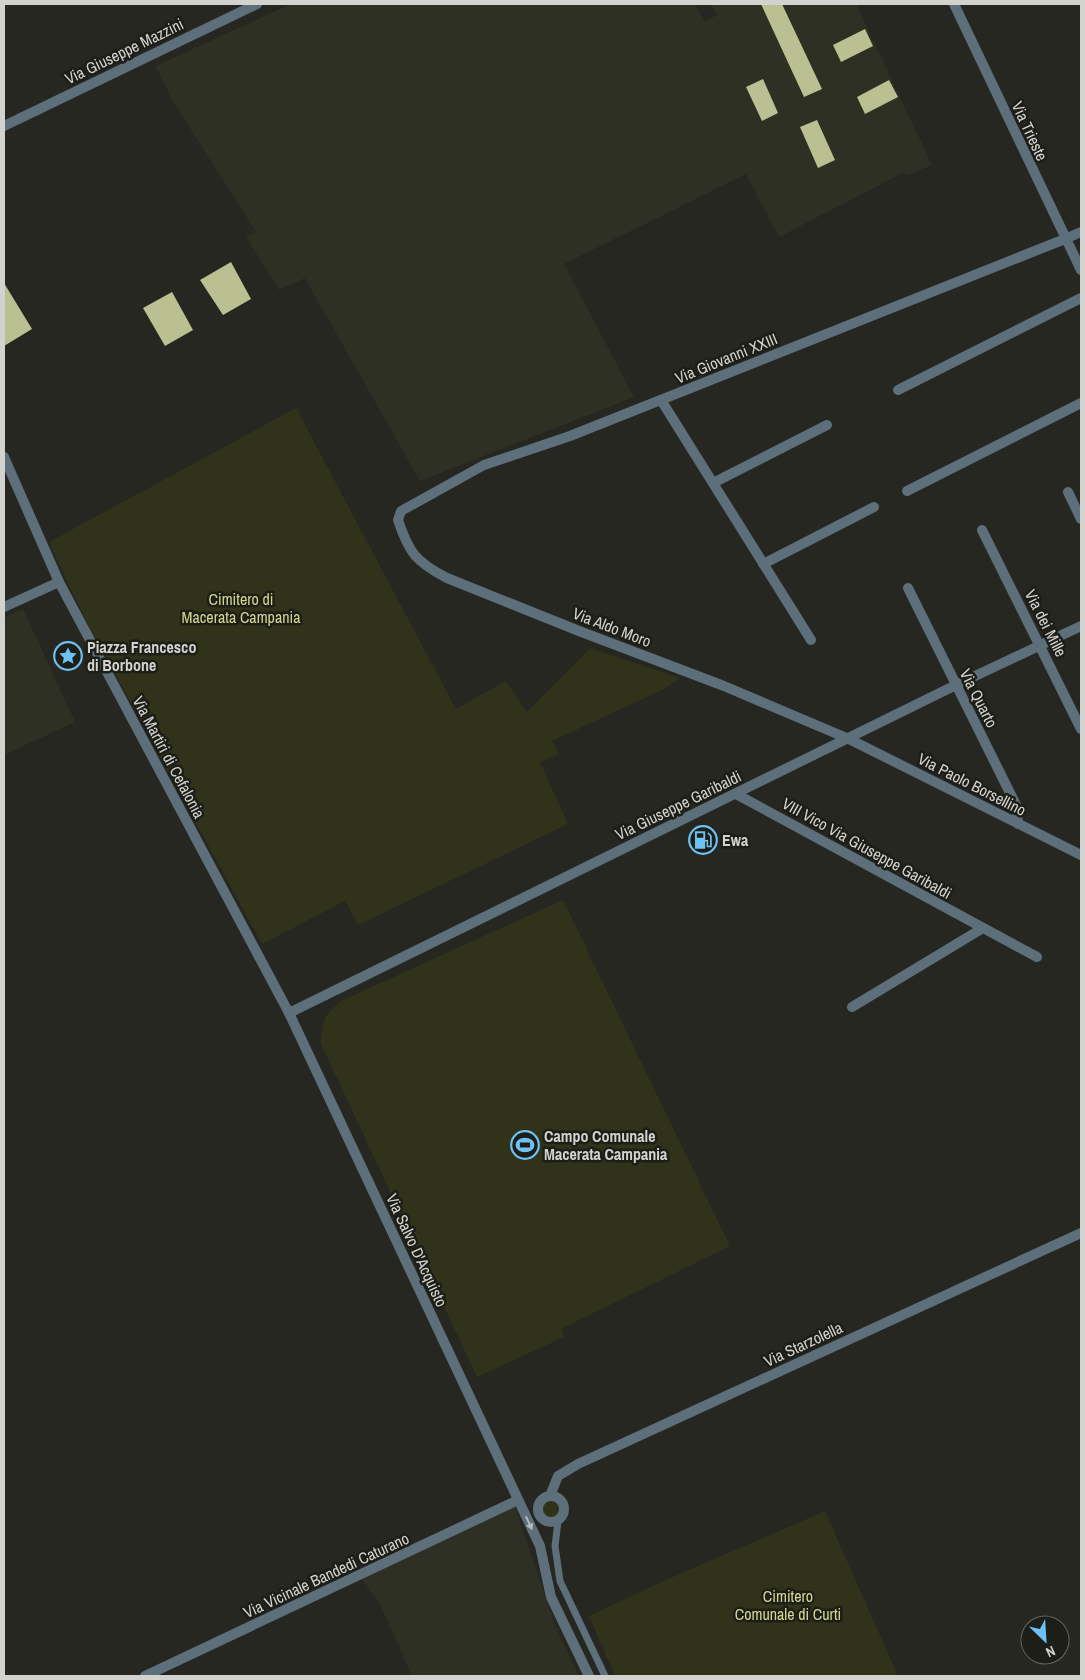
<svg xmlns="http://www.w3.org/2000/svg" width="1085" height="1680" viewBox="0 0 1085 1680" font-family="'Archivo Narrow',sans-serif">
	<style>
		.built { fill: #2f3024 }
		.green { fill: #31321a }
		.building { fill: #bbc092 }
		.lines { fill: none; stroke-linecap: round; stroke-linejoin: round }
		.service { stroke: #5d6f7a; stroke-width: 7 }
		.minor { stroke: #5d6f7a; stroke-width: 10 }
		.tertiary { stroke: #5d6f7a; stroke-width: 10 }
		.oneway { fill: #b5b9b9 }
		.labels { text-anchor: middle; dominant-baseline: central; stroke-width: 5; stroke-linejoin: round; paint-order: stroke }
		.street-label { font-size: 16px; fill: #d2d2ce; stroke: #1d1e17 }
		.park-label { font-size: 16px; fill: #d1d790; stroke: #1d1e17 }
		.poi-label { font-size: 16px; font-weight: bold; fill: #d2d2ce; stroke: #1d1e17; text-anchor: start }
	</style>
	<rect width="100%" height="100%" fill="#262720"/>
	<!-- built -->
	<path class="built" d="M291,4H695L704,22L717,15L711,4H856L932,165L908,175L903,173L779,237L746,174L564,264L634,397L420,481L305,278L279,290L246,237L256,232L172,100L156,66Z
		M23,609L75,722L4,755V618Z
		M514,1504L556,1628L579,1676H412L380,1604L362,1579Z"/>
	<!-- green -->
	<path class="green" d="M296,408L456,709L506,681L527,712L590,648L680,678L664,689L552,741L559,754L540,762L568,824L358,925L345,901L262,944L90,628L72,592L49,542Z
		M563,900L730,1246L561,1329L564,1337L477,1377L321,1044C321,1021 324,1015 341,1001Z
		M541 1509a10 10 0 1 1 20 0a10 10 0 1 1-20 0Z
		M825,1511L898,1676H615L589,1616L666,1580Z"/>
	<!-- building -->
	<path class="building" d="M761,4H782L822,89L804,97Z
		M865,29L873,46L841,62L833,45Z
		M763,79L778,113L762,121L746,87Z
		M889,80L898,97L865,114L857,97Z
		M817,120L835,160L818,168L800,127Z
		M231,262L251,299L223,315L200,280Z
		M4,283L32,329L4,346Z
		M172,292L193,330L165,346L143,308Z
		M708,831L714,843L700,849L694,837Z"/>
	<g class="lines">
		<!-- service -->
		<path class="service" d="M558,1521L555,1546L560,1581L605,1676"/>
		<!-- minor -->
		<path class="minor" d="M954,4L1081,270
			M4,126L257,4
			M1081,232L1065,239L570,436L484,465L401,511L398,520C409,553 416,562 447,578L579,631L724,686L849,739L1081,855
			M898,390L1081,298
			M661,400L811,640
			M713,483L827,425
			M907,491L1081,403
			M1068,492L1081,519
			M982,530L1081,729
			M763,564L874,507
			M908,588L1016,805L1018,824
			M4,607L59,582
			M736,794L1037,957
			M852,1007L983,928
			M289,1013L956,685L1081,626
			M550,1496L558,1476L578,1464L1081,1233
			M145,1676L518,1500"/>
		<!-- tertiary -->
		<path class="tertiary" d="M4,457L59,582L289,1013L540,1546L551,1597L589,1676
			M538 1509a13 13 0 1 1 26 0a13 13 0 1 1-26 0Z"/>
	</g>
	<!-- one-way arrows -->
	<defs><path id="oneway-solid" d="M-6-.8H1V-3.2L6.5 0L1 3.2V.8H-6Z" transform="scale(1.25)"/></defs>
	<use class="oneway" href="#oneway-solid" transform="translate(529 1523) rotate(65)"/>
	<!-- icons -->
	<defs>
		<symbol id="sight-ring" viewBox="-11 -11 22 22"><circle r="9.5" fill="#1d1e17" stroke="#6ec2f3" stroke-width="1.5"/><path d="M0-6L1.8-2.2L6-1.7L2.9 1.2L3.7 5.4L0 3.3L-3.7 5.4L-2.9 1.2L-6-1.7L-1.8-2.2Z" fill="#6ec2f3"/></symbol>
		<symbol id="fuel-ring" viewBox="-11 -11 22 22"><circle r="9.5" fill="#1d1e17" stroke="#6ec2f3" stroke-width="1.5"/><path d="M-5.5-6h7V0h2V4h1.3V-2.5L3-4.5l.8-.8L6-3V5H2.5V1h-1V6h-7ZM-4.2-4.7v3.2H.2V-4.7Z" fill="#6ec2f3"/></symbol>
		<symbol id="stadium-ring" viewBox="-11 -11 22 22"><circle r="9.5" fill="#1d1e17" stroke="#6ec2f3" stroke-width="1.5"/><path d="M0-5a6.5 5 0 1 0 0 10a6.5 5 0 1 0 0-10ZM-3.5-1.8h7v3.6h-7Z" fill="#6ec2f3"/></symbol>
	</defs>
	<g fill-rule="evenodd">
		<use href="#sight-ring" x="52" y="640" width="32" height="32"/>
		<use href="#fuel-ring" x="687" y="824" width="32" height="32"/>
		<use href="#stadium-ring" x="509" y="1129" width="32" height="32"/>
	</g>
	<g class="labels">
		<!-- street labels -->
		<g class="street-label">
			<text transform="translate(124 51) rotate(-26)">Via Giuseppe Mazzini</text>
			<text transform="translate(1030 131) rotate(65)">Via Trieste</text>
			<text transform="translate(726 358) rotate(-22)">Via Giovanni XXIII</text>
			<text transform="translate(1046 623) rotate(63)">Via dei Mille</text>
			<text transform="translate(612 627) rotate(21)">Via Aldo Moro</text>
			<text transform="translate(979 698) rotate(63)">Via Quarto</text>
			<text transform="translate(169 757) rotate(62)">Via Martiri di Cefalonia</text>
			<text transform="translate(972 784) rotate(27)">Via Paolo Borsellino</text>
			<text transform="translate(678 805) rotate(-26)">Via Giuseppe Garibaldi</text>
			<text transform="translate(867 848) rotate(29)">VIII Vico Via Giuseppe Garibaldi</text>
			<text transform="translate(417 1250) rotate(65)">Via Salvo D'Acquisto</text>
			<text transform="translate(803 1344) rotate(-25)">Via Starzolella</text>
			<text transform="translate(326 1575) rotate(-25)">Via Vicinale Bandedi Caturano</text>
		</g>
		<!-- park labels -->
		<g class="park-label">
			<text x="241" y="599">Cimitero di<tspan x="241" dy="18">Macerata Campania</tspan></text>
			<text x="788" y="1596">Cimitero<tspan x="788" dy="18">Comunale di Curti</tspan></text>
		</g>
		<!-- poi labels -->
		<g class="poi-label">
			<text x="87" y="647">Piazza Francesco<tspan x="87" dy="18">di Borbone</tspan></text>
			<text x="722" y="840">Ewa</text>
			<text x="544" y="1136">Campo Comunale<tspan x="544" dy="18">Macerata Campania</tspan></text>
		</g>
	</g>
	<!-- border -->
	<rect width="1085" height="1680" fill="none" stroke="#d2d2ce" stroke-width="10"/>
	<!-- north arrow -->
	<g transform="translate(1045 1640) rotate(155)"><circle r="24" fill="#1d1e17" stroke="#656660"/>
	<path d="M0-4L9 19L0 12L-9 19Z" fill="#6ec2f3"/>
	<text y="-8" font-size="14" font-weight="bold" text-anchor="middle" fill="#d2d2ce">N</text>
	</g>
</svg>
